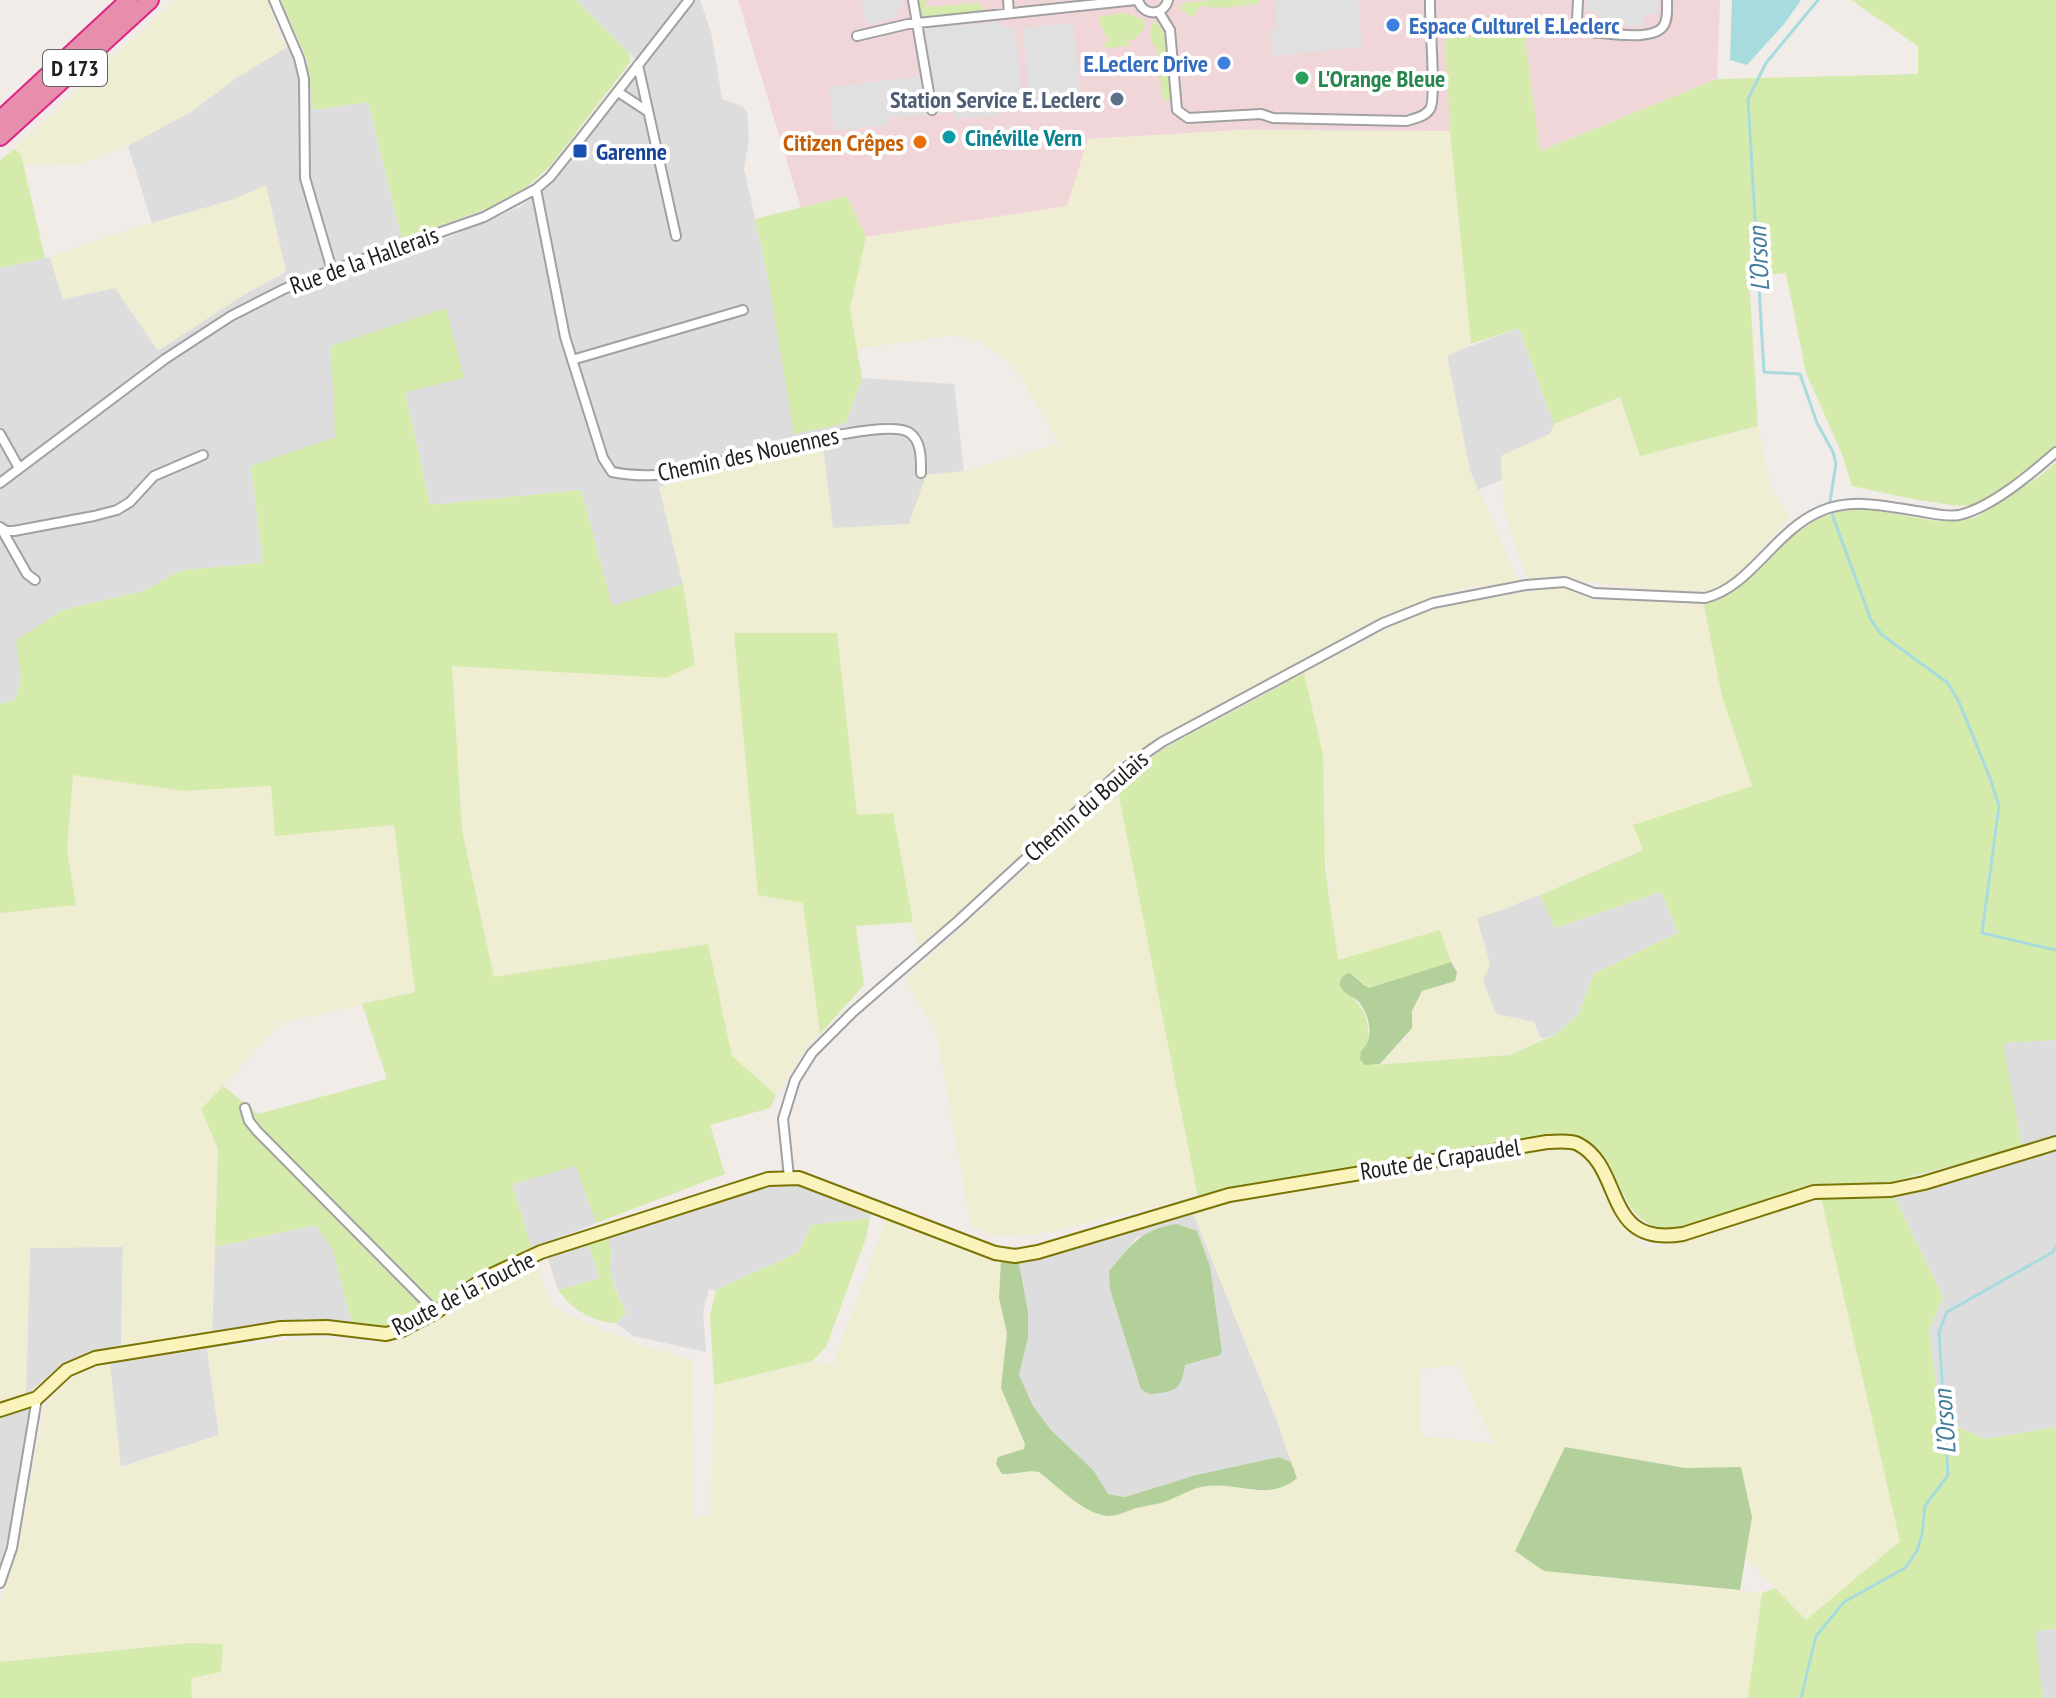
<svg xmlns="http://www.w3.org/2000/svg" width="2056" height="1698" viewBox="0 0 2056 1698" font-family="'PT Sans Narrow',sans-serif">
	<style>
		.residential { fill: #dedddd; fill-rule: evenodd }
		.commercial { fill: #f1d6d9 }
		.farmland { fill: #efedd2; fill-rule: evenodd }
		.grass { fill: #d5ebac }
		.forest { fill: #b3d09b }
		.parking { fill: #e0e0e0 }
		.water { fill: #a7dbde }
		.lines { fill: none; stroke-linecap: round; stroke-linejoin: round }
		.stream { stroke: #a7dbde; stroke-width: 3 }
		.street-casing { stroke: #a1a1a1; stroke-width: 12 }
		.secondary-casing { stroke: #7a7404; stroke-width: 16 }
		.highway-casing { stroke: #dd2582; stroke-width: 20 }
		.street { stroke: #fff; stroke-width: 8 }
		.secondary { stroke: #faf3bb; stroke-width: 12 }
		.highway { stroke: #e88ead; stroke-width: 16 }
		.shop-dot { fill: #3f7fe0; stroke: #fff; stroke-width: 3 }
		.leisure-dot { fill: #2e9e5b; stroke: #fff; stroke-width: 3 }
		.service-dot { fill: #5c6f8a; stroke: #fff; stroke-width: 3 }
		.culture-dot { fill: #0f9aa8; stroke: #fff; stroke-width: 3 }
		.food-dot { fill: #e8710a; stroke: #fff; stroke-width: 3 }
		.transit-dot { fill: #1a4fb4; stroke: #fff; stroke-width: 3 }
		.labels { text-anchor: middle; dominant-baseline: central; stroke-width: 8; stroke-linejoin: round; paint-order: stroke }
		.shield { fill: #fff; stroke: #636363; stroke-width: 2 }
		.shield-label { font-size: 22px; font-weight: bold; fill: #202020 }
		.shop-label { font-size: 24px; font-weight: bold; fill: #366cbe; stroke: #fff; text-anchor: start }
		.leisure-label { font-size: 24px; font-weight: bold; fill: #27864d; stroke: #fff; text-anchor: start }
		.service-label { font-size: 24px; font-weight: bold; fill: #4e5e75; stroke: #fff; text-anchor: end }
		.culture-label { font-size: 24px; font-weight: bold; fill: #0d838f; stroke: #fff; text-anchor: start }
		.food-label { font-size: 24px; font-weight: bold; fill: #c56008; stroke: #fff; text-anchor: end }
		.transit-label { font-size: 24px; font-weight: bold; fill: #164399; stroke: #fff; text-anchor: start }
		.street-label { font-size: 24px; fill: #202020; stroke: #fff }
		.water-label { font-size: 26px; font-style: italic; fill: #427c9a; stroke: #fff }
	</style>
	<rect width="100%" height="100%" fill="#f1ece7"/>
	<!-- residential -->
	<path class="residential" d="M576,0H700L711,32L722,99L742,106L747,112L749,139L744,169L768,278L846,423L862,378L954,384L964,471L926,475L910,524L832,529L822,446L659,487L683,584L612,607L581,490L430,505L405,392L331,345L336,437L251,467L263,563L182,570L143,591L63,610L17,640L21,680L15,700L0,704V268L50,257L63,299L115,288L245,294L286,272L266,186L232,200L152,223L128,146L192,111L238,77L287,47L307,60L313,110L368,102L406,255L520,207L545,188L591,134L642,66Z
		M1519,328L1554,424L1550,434L1501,456L1502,480L1478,490L1470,471L1447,355Z
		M1661,892L1678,933L1593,974L1579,1014L1556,1034L1541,1039L1534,1022L1496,1014L1483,981L1477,918L1540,895L1556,928Z
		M2056,1040V1427L1986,1439L1953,1425L1936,1384L1929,1330L1943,1297L1894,1196L2024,1156L2002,1043Z
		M576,1165L596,1223L532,1249L512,1184Z
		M783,1183L802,1186L872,1212L870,1218L811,1225L799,1252L716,1290L709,1289L703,1312L706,1352L633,1336L616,1323L626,1313L612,1280L609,1267L612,1255L606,1236L749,1186Z
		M1193,1213L1276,1418L1291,1462L1279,1457L1196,1475L1125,1497L1108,1494L1094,1471L1051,1430L1033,1406L1019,1375L1028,1338V1312L1018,1258L1086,1244ZM1197,1231L1210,1266L1222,1351L1219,1355L1185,1365L1109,1271L1137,1237Z
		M315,1225L332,1247L353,1327L308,1319L270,1323L212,1334L215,1247Z
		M587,1242L600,1278L558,1290L547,1256Z
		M123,1246L121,1348L88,1355L61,1365L26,1395L30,1248Z
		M207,1349L219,1435L120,1467L110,1363Z
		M23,1409H30L32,1416L15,1512L0,1565V1414Z
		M2056,1628V1698H2043L2034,1632Z"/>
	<!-- commercial -->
	<path class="commercial" d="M738,0H1720L1717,79L1539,151L1524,33L1446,39L1450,131L1242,130L1088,139L1067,206L866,237L847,196L801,208Z"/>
	<!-- farmland -->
	<path class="farmland" d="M175,0H268L279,35L287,47L238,77L192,111L128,146L77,164L23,165L21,154L14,149Z
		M1242,130L1450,131L1471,344L1447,356L1470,471L1519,582L1471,587L1430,598L1374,621L1240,696L1161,736L1111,772L918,951L893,813L857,815L837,633L803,903L820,1034L807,1046L776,1095L732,1057L708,944L495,977L462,830L452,665L665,678L695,665L683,584L659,487L823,446L833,528L909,524L926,475L964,471L1059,444L1021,377L1008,361L982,343L965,337L947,336L856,349L850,309L866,237L1067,206L1088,139Z
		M266,185L286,271L245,294L158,351L115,288L63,299L50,257L111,235L232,200Z
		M1620,397L1641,456L1758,426L1771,487L1789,518L1733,581L1702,596L1563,578L1528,581L1504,509L1501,456L1550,434L1554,424Z
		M1566,586L1594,601L1639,595L1704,605L1722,697L1752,786L1634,825L1643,849L1505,909L1477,918L1490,964L1483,981L1496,1014L1534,1022L1541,1039L1510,1055L1380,1064L1407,1036L1412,1011L1422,991L1455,981V965L1451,962L1440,930L1338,961L1304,673L1412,616L1461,602Z
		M73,775L183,791L272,786L275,836L394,825L415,992L281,1023L201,1109L218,1149L212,1334L121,1348L123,1247L30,1248L26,1395L0,1403V913L76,905L67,850Z
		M1117,786L1198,1197L1037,1234L995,1236L971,1226L937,1034L905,979Z
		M1560,1147L1578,1151L1589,1162L1618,1215L1644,1248L1684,1242L1821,1197L1900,1541L1805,1620L1745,1556L1752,1517L1741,1468H1685L1565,1447L1544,1571L1762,1593L1748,1698H192L190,1643L0,1662V1603L20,1537L44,1408L56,1391L77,1375L110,1363L121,1467L219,1435L207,1349L313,1337L378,1343L415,1332L495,1281L537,1259L546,1293L555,1306L568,1315L643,1346L693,1360L694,1519L711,1515L714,1385L812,1361L833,1365L887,1218L1001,1259L999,1298L1007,1333L1001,1388L1025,1444L1024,1449L1019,1452L998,1457L996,1464L1003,1474L1014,1475L1030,1470L1039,1472L1085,1508L1160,1504L1189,1490L1206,1486L1224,1485L1253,1491L1297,1478L1276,1418L1193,1213L1251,1195ZM1458,1364L1494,1444L1421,1436L1419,1370Z"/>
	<!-- grass -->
	<path class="grass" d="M281,0H576L628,52L631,61L551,165L527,187L489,208L402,239L368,102L313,110L307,60Z
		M918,0H925L926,7L981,3V12L926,17L920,12Z
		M1212,0H1260V2L1257,4L1220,8L1200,6L1193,17L1180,9L1183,3Z
		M1851,0H2056V447C2033,467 2004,496 1975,505C1956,510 1876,491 1852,486L1842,454L1806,373L1786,273L1749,277L1758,426L1640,456L1620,397L1554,424L1519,328L1471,344L1450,131L1445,39L1524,32L1540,151L1717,79L1918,74V46Z
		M1125,13L1143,19L1145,27L1134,41L1130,38L1128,41L1130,46L1104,48L1108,39L1101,26L1099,16Z
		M1155,22C1172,34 1169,80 1171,101H1166L1162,96L1157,49C1150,43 1149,33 1152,24Z
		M14,149L21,154L45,258L0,268V161Z
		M847,196L866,237L850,309L862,378L846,423L794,434L768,278L755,219Z
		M446,308L464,378L405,392L430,505L581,490L612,606L683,584L695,665L665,678L452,666L462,830L494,977L708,944L732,1056L776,1095L770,1108L710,1125L725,1174L596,1223L576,1166L512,1184L532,1249C515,1257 497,1263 480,1272C430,1300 418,1334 353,1327L332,1248L315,1225L215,1247L218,1149L201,1109L223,1086L258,1114L387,1079L362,1004L415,992L394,825L275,836L271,786L183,791L73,775L67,850L76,905L0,913V704L15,700L21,680L16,640L63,610L143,591L182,570L263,563L251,466L335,437L331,346Z
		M2056,462V1040L2003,1043L2022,1147L1887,1183L1859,1185L1835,1183L1810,1187L1676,1228C1626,1232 1625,1184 1601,1152C1596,1145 1582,1142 1573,1138L1240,1186L1198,1197L1117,786L1161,750L1304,673L1323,755L1325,868L1338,960L1440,930L1451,962L1369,988L1353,975L1342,989C1377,1014 1364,1031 1373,1065L1510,1055L1556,1034L1579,1014L1593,974L1678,933L1661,892L1555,928L1540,895L1643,850L1633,825L1752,786L1722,697L1704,605L1770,551L1819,518L1842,511L1864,509L1936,521L1975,518L2040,476Z
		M734,633H837L857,815L893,813L913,922L856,926L864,985L820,1034L803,903L758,895Z
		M1894,1196L1943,1297L1929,1330L1936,1384L1953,1425L1986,1439L2056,1427V1628L2035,1632L2043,1698H1748L1762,1593L1775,1588L1806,1620L1900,1541L1821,1197Z
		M870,1218L866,1238L826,1347L812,1361L714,1385L710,1315L716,1290L799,1252L811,1225Z
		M606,1236C615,1250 608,1260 611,1275C613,1288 621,1301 626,1313L616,1323C594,1323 570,1308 558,1290L600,1278L587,1242Z
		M190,1643L223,1644L221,1672L191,1678L192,1698H0V1662Z"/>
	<!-- forest -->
	<path class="forest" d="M1451,962L1457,972L1455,981L1422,991L1412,1011V1028L1380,1064L1365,1065L1360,1059L1361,1051C1375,1039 1370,1016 1359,1002C1354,997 1346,995 1342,989C1338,984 1340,982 1342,977L1348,973C1356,976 1361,984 1369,988Z
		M1177,1224L1197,1231L1210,1266L1222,1351L1220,1355L1185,1365C1181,1391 1175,1392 1149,1394L1141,1389L1110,1289L1109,1271C1131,1245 1141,1229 1177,1224Z
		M1018,1258L1028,1312V1338L1019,1375L1033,1406L1051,1430L1094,1471L1108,1494L1125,1497L1196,1475L1279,1457L1291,1462L1297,1478C1269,1502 1240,1482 1207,1486C1190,1488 1177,1498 1161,1503C1153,1505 1145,1506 1136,1508C1127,1511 1116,1517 1107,1516C1081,1512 1059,1487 1039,1472C1027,1469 1016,1475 1002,1474L996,1464L998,1457L1024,1449L1025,1444L1001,1388L1007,1333L999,1298L1001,1259Z
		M1565,1447L1685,1468L1741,1467L1752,1517L1740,1590L1544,1571L1515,1551Z"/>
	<!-- parking -->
	<path class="parking" d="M861,0H902L903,9L897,10L899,17L867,25Z
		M1274,0H1358L1362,47L1272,56L1270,30L1277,28Z
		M1586,0H1659L1658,14H1644L1643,26L1599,25V15L1595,12L1586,11Z
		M998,22L1010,29H1015L1023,106L999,108V115L954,119L953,112L889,118V125L834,131L829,87L922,76L913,33L931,28Z
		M1073,23L1080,91L1072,92V99L1030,104L1023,28Z"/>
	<!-- water -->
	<path class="water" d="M1732,0H1801L1785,23L1747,65L1730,60Z"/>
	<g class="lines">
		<!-- stream -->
		<path class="stream" d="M1818,0L1766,63L1748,99L1764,372L1800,374L1817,423L1833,452L1836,464L1830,501
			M1832,514L1871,620L1882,635L1948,683L1959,702L1990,778L1999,806L1982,933L2056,950
			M1801,1698L1816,1636L1844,1602L1905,1568L1917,1551L1922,1535L1925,1506L1948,1475L1939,1332L1947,1312L2053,1252L2056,1246"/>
		<defs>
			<path id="street" d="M274,0L299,58L304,79L305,178L332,270
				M913,0L932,110
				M1008,0L1009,13
				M1138,0C1143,16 1163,17 1168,0
				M1578,0L1577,20L1582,28L1590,32C1607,33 1655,42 1664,25C1668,19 1667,8 1667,0
				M1159,12L1170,30L1177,110L1188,118L1261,114L1273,118L1407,121C1415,118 1425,117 1430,109C1437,98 1429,20 1430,0
				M857,36L908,24L1136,0
				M638,65L676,236
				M618,92L647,111
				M536,189L565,337L603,458L612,472C627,475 641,476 655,475C700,472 883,413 910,433C922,442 921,460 921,473
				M572,360L743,310
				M0,434L19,468
				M0,483L165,359L231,316L284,289L332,270L484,217L536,189L550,177L582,137L689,0
				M0,527L6,531H14L94,516L117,510L130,502L154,476L203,455
				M2,530L27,574L35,580
				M245,1108L249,1121L257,1131L436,1312
				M789,1177L783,1119L795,1080L812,1053L853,1012L958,921L1123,769L1162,742L1383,623L1433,603L1526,585L1565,582L1594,593L1705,598C1751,587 1775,530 1821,511C1854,497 1889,507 1923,512C1935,514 1948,517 1959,515C1991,508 2032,473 2056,452
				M0,1583L12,1548L37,1398"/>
			<path id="secondary" d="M0,1410L37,1398L67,1370L95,1358L281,1328L327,1327L386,1334L402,1330L436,1312L485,1278L541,1252L768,1179L799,1178L995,1253L1015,1256L1038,1252L1229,1195L1547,1142C1556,1142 1570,1140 1578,1144C1625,1168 1602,1248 1683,1234L1814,1192L1891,1190L1924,1183L2056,1143"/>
			<path id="highway" d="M0,120L129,0
				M0,137L150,0"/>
		</defs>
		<!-- street casing -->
		<use href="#street" class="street-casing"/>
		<!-- secondary casing -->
		<use href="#secondary" class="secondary-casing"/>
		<!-- highway casing -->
		<use href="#highway" class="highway-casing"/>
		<!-- street -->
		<use href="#street" class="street"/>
		<!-- secondary -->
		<use href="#secondary" class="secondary"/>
		<!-- highway -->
		<use href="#highway" class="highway"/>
	</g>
	<!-- markers -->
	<g class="shop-dot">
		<circle cx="1393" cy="25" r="8"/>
		<circle cx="1224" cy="63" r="8"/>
	</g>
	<circle class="leisure-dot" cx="1302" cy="78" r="8"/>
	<circle class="service-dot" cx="1117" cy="99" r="8"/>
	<circle class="culture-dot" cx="949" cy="137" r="8"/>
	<circle class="food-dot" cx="920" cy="142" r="8"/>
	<rect class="transit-dot" x="572" y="143" width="16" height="16" rx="4"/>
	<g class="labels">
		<!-- shield labels -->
		<rect class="shield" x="43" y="50" width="64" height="36" rx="6"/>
		<g class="shield-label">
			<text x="75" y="68">D 173</text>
		</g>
		<!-- shop labels -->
		<g class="shop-label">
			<text x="1409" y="25">Espace Culturel E.Leclerc</text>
			<text x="1208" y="63" text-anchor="end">E.Leclerc Drive</text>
		</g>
		<!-- leisure labels -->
		<g class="leisure-label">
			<text x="1318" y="78">L'Orange Bleue</text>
		</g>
		<!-- service labels -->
		<g class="service-label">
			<text x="1101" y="99">Station Service E. Leclerc</text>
		</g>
		<!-- culture labels -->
		<g class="culture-label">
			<text x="965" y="137">Cinéville Vern</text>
		</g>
		<!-- food labels -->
		<g class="food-label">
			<text x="904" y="142">Citizen Crêpes</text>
		</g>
		<!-- transit labels -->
		<g class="transit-label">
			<text x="596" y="151">Garenne</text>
		</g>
		<!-- street labels -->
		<g class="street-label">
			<text transform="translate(364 260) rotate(-20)">Rue de la Hallerais</text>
			<text transform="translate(748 454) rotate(-12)">Chemin des Nouennes</text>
			<text transform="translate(1086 806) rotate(-41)">Chemin du Boulais</text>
			<text transform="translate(1440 1159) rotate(-9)">Route de Crapaudel</text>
			<text transform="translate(463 1293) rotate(-27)">Route de la Touche</text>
		</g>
		<!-- water labels -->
		<g class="water-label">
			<text transform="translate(1758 259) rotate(-93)">L’Orson</text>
			<text transform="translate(1944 1422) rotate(-94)">L’Orson</text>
		</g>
	</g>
</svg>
